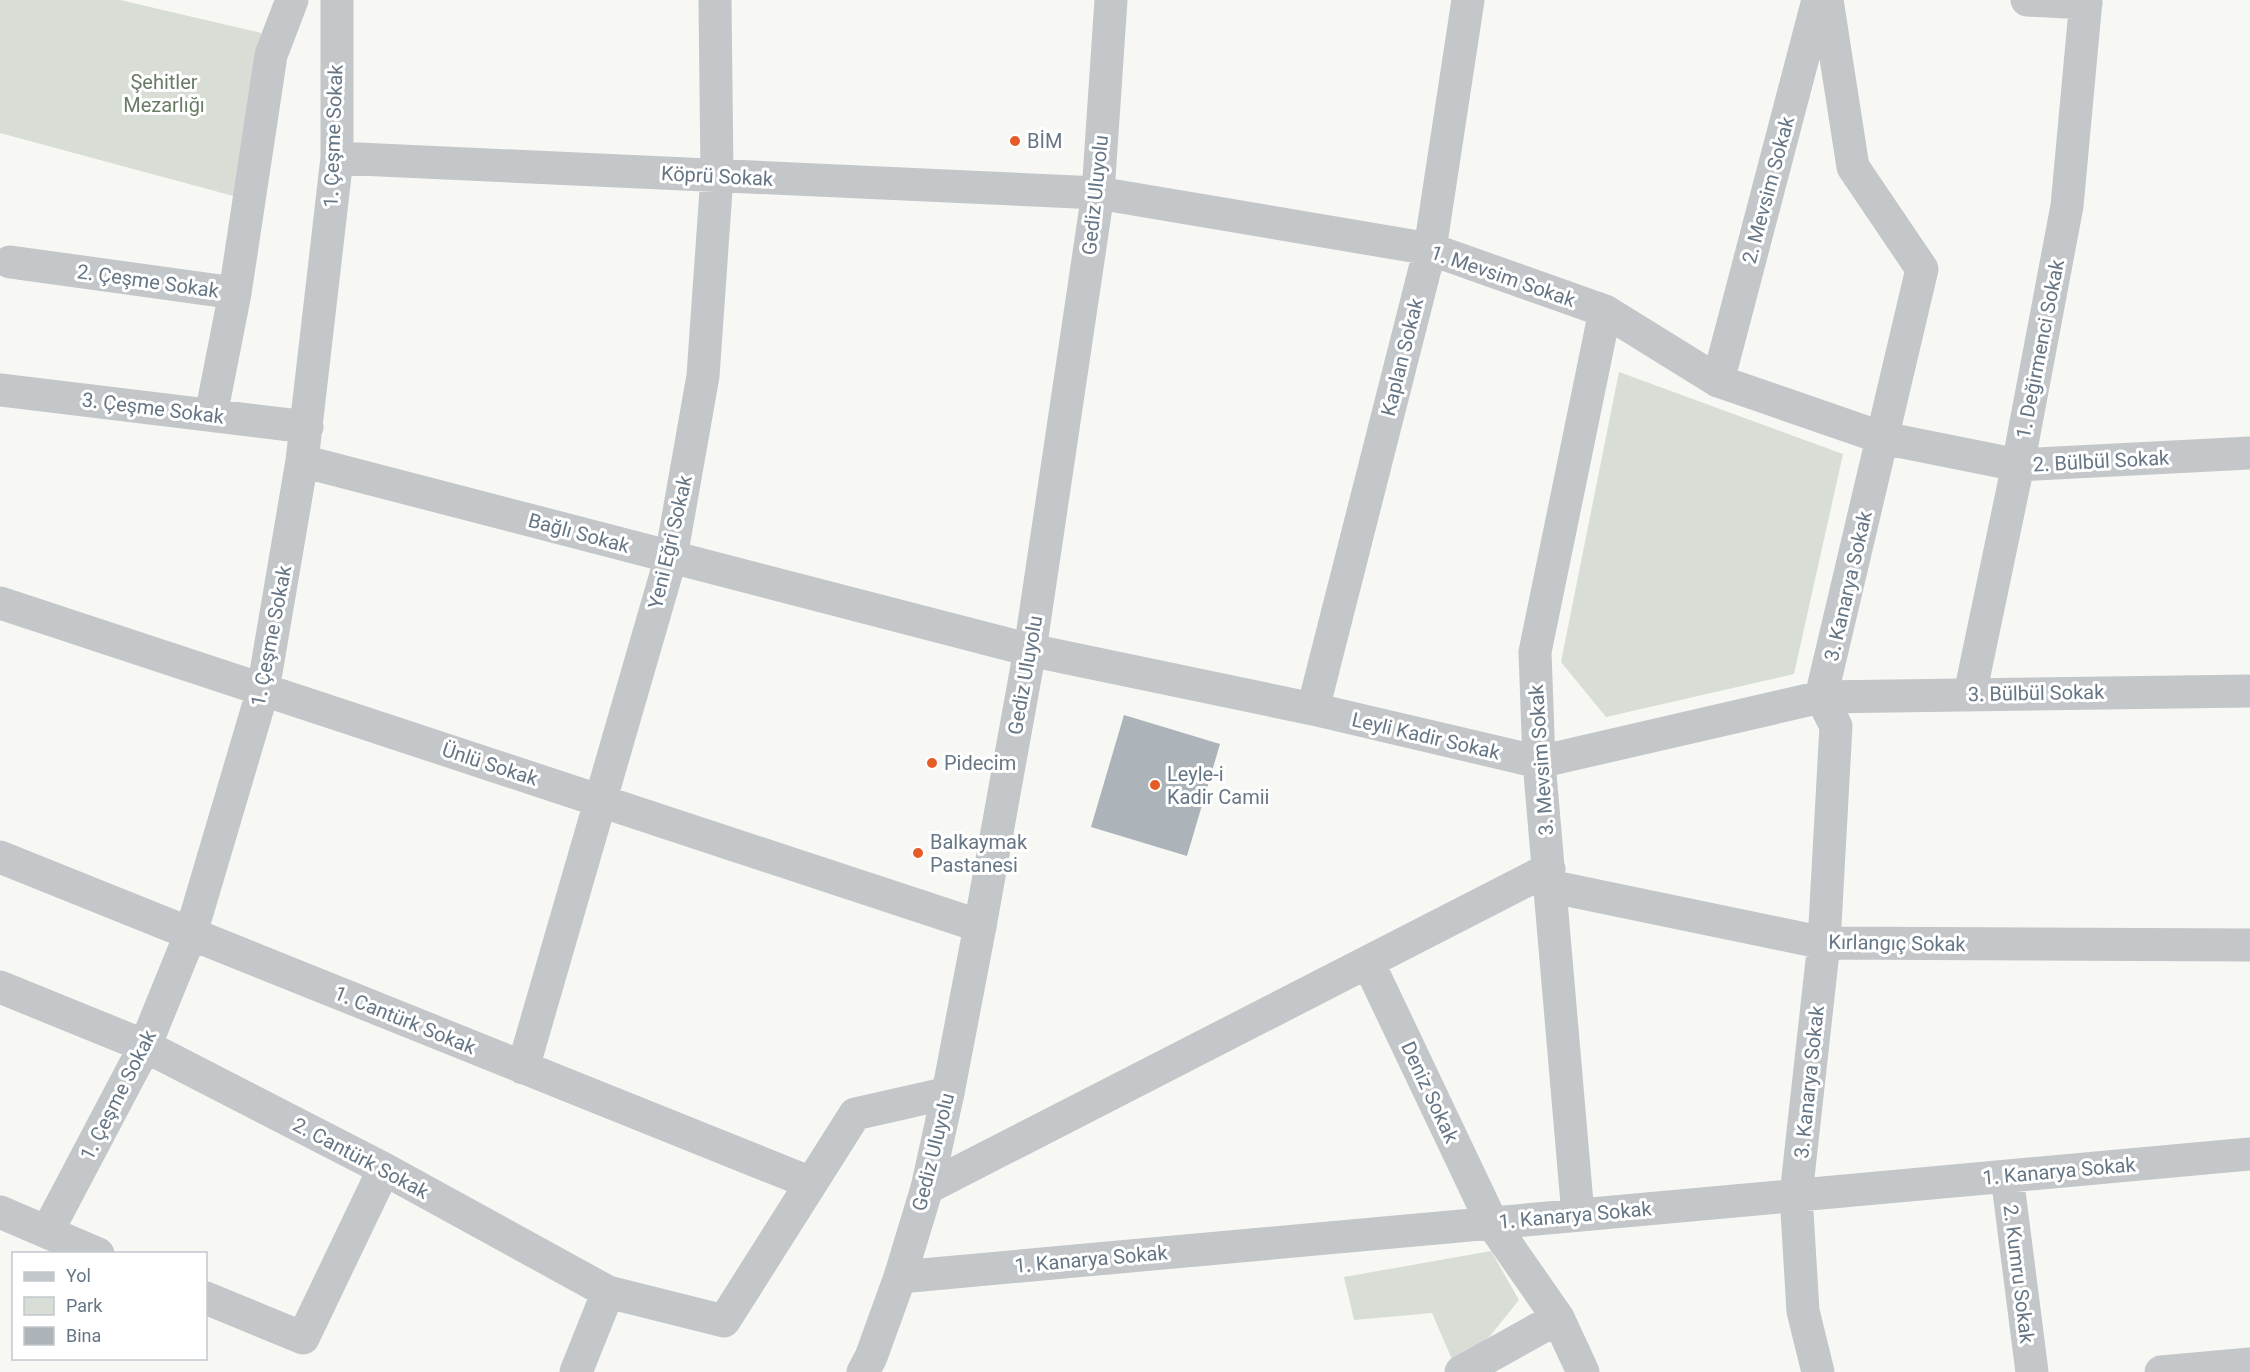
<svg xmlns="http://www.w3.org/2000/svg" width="2250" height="1372" viewBox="0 0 2250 1372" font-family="Roboto,sans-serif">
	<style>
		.green { fill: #d8ded5 }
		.building { fill: #acb3b9 }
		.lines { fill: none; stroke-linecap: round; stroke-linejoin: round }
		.minor { stroke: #c3c7ca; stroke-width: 33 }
		.tertiary { stroke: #c3c7ca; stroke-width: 33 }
		.poi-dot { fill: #e55c26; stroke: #fff; stroke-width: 2 }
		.labels { text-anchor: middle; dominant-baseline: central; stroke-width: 6; stroke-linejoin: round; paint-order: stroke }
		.park-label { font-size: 20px; fill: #687c65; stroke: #fff }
		.street-label { font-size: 20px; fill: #667685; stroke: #fff }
		.poi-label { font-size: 20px; fill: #667685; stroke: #fff; text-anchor: start }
	</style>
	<rect width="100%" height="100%" fill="#f7f7f4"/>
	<!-- green -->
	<path class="green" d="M0,0H120L261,33L237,197L0,133Z
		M1619,372L1843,454L1794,674L1606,717L1561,662Z
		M1491,1251L1519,1300L1490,1336L1454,1364L1432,1313L1354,1320L1344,1277Z"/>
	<!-- building -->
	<path class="building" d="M1124,715L1220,744L1187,856L1091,827Z"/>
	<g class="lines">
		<!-- minor -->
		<path class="minor" d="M2027,0L2086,3
			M337,158L1098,193L1430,249L1605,311L1718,381L1883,438L2018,465L2250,453
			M10,262L235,293L211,415
			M235,293L271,55L292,0
			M1718,381L1818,0
			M0,390L307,427
			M302,461L1030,650L1313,709L1539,762L1821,697L2250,691
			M0,603L980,926
			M1970,694L2018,465L2067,206L2086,0
			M1313,709L1430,249L1468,0
			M0,857L811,1183
			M1549,886L1824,943L2250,945
			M1368,962L1492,1223L1558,1318L1583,1372
			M0,987L145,1046L384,1169L608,1292L724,1321L855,1114L948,1093
			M523,1068L671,557L703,376L717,176L715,0
			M2007,1176L2032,1372
			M927,1188L1549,869
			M0,1212L98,1254
			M1578,1215L1539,762L1535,652L1605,311
			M47,1232L145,1046L191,933L263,690L302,461L337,158V0
			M900,1277L2250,1154
			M206,1298L303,1338L384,1169
			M576,1372L608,1292
			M1461,1372L1558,1318
			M1818,1372L1803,1311L1796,1195L1824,943L1836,726L1821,697L1922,269L1853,167L1827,0
			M2161,1372L2250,1364"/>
		<!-- tertiary -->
		<path class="tertiary" d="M863,1372L871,1357L900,1277L927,1188L948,1093L980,926L1030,650L1098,193L1111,0"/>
	</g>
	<!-- markers -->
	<g class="poi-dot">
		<circle cx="1015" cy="141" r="6"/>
		<circle cx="932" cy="763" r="6"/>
		<circle cx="1155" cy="785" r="6"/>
		<circle cx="918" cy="853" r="6"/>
	</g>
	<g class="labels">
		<!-- park labels -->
		<g class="park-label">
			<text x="164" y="82">Şehitler<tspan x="164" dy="23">Mezarlığı</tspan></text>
		</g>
		<!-- street labels -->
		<g class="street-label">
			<text transform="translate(333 136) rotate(-88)">1. Çeşme Sokak</text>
			<text transform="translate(717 176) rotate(3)">Köprü Sokak</text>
			<text transform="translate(1768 190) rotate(-75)">2. Mevsim Sokak</text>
			<text transform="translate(1095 195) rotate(-84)">Gediz Uluyolu</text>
			<text transform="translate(1503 276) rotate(19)">1. Mevsim Sokak</text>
			<text transform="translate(148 281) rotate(8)">2. Çeşme Sokak</text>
			<text transform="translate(2040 349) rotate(-79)">1. Değirmenci Sokak</text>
			<text transform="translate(1402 357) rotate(-76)">Kaplan Sokak</text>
			<text transform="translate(153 408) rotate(7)">3. Çeşme Sokak</text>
			<text transform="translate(2101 461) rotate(-3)">2. Bülbül Sokak</text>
			<text transform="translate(579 533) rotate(15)">Bağlı Sokak</text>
			<text transform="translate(670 542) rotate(-77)">Yeni Eğri Sokak</text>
			<text transform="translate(1848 586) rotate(-77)">3. Kanarya Sokak</text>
			<text transform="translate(271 636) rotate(-79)">1. Çeşme Sokak</text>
			<text transform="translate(1025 675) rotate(-80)">Gediz Uluyolu</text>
			<text transform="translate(2036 693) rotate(-1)">3. Bülbül Sokak</text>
			<text transform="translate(1426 736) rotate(13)">Leyli Kadir Sokak</text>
			<text transform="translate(1541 760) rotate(-94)">3. Mevsim Sokak</text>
			<text transform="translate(490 764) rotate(18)">Ünlü Sokak</text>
			<text transform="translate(1897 943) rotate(1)">Kırlangıç Sokak</text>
			<text transform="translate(405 1020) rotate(22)">1. Cantürk Sokak</text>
			<text transform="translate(1809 1082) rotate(-84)">3. Kanarya Sokak</text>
			<text transform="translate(1430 1092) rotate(65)">Deniz Sokak</text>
			<text transform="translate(118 1095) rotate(-63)">1. Çeşme Sokak</text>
			<text transform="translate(933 1152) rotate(-76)">Gediz Uluyolu</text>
			<text transform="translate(361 1158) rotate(28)">2. Cantürk Sokak</text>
			<text transform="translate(2059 1171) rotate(-5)">1. Kanarya Sokak</text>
			<text transform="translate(1575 1215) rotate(-5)">1. Kanarya Sokak</text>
			<text transform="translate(1091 1259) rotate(-5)">1. Kanarya Sokak</text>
			<text transform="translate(2019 1274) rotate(83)">2. Kumru Sokak</text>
		</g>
		<!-- poi labels -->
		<g class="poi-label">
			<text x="1027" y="141">BİM</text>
			<text x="944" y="763">Pidecim</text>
			<text x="1167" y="774">Leyle-i<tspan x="1167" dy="23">Kadir Camii</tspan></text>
			<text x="930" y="842">Balkaymak<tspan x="930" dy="23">Pastanesi</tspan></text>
		</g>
	</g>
	<!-- legend -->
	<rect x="12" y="1252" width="195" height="108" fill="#ffffff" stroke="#c2c8ce" stroke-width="1.5"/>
	<rect x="24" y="1272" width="30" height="9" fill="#c3c7ca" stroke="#c2c8ce" stroke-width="1.5"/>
	<text x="66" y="1282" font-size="18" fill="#667685">Yol</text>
	<rect x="24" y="1297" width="30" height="18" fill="#d8ded5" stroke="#c2c8ce" stroke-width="1.5"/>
	<text x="66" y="1312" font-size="18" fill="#667685">Park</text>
	<rect x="24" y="1327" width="30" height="18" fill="#acb3b9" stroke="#c2c8ce" stroke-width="1.5"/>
	<text x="66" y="1342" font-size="18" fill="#667685">Bina</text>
</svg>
